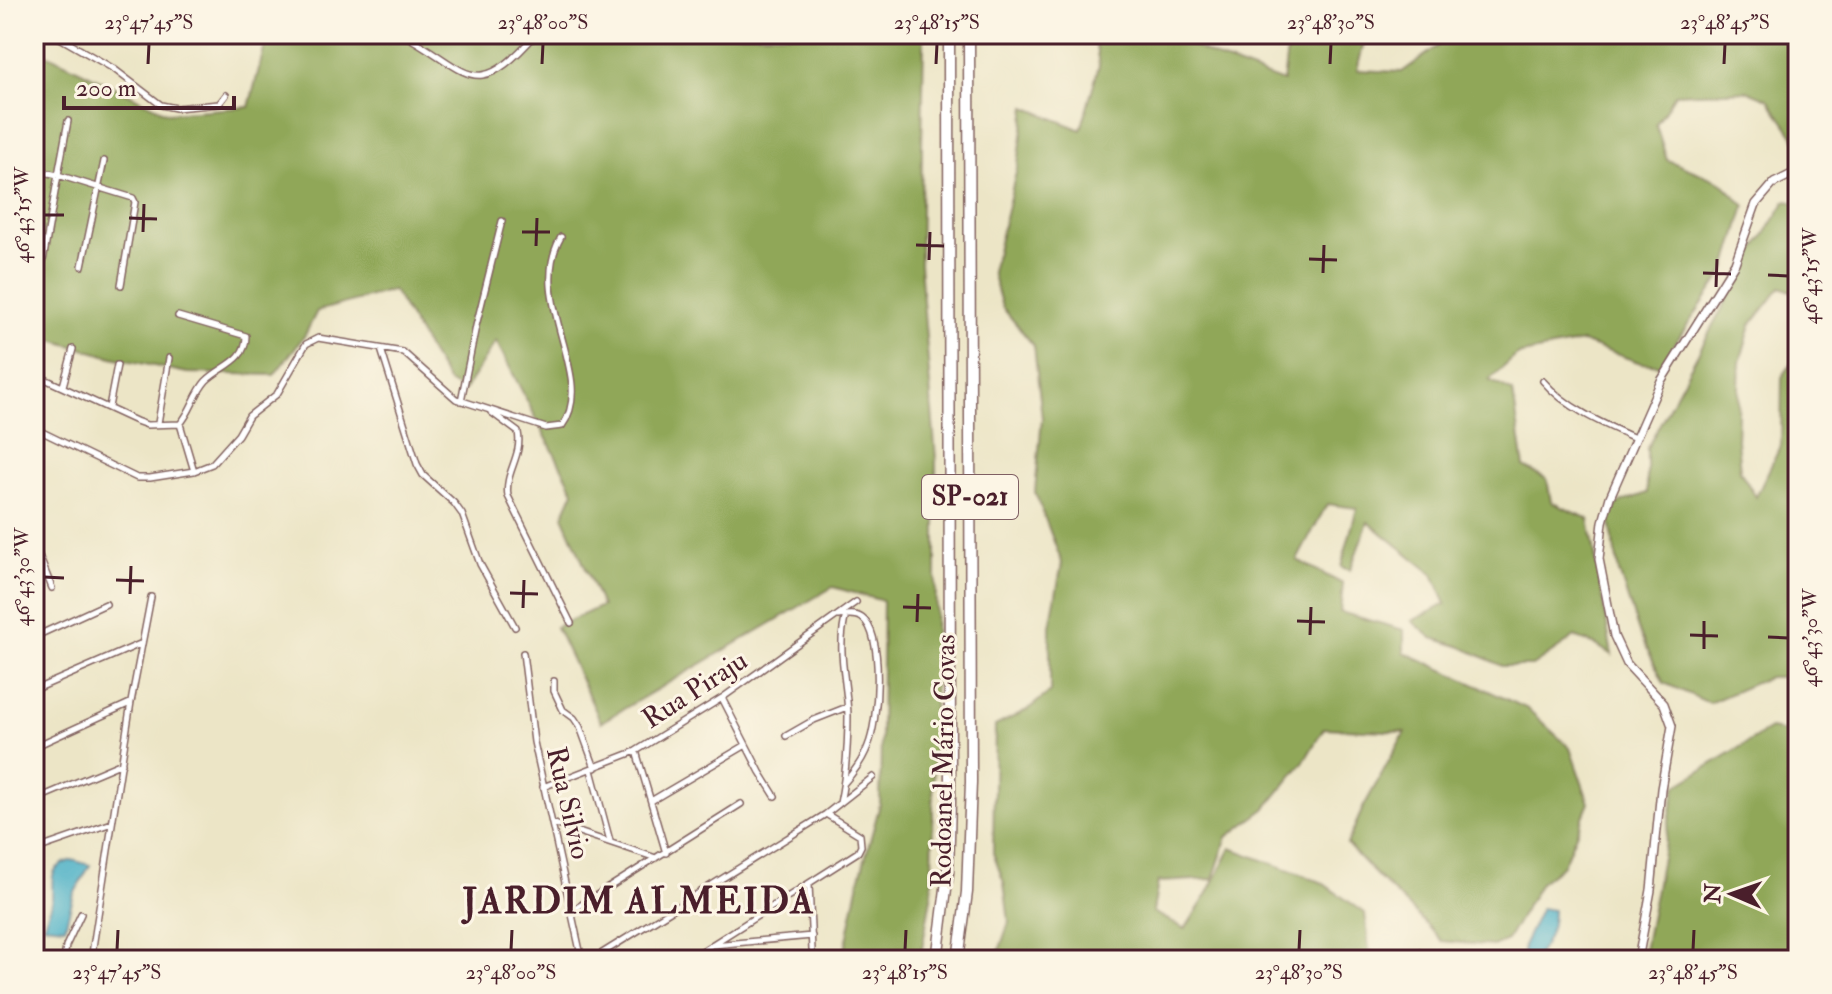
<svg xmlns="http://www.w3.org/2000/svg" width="1832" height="994" viewBox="0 0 1832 994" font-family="'IM FELL Double Pica',serif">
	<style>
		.forest { fill: #90a759; stroke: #6d6342; stroke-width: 2 }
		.water { fill: #47afc6; stroke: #486778; stroke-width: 2 }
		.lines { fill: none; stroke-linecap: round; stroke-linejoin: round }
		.minor-casing { stroke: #836461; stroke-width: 8 }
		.tertiary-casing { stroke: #836461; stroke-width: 10 }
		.motorway-casing { stroke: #836461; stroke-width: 13 }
		.minor { stroke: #fff; stroke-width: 5 }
		.tertiary { stroke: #fff; stroke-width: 7 }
		.motorway { stroke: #fff; stroke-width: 10 }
		.ticks { fill: none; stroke: #4a1f2b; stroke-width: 3 }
		.labels { text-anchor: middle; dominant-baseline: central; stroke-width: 6; stroke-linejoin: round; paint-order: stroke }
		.shield { fill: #fcf5e5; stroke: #7f5f63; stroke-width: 2 }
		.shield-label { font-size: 26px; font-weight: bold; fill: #4a1f2b }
		.street-label { font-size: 28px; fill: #4a1f2b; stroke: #fcf5e5 }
		.district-label { font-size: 36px; font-weight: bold; letter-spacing: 2px; fill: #4a1f2b; stroke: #fcf5e5 }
		.neatline { fill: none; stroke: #4a1f2b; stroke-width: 3 }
		.ticks-label { font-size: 20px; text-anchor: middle; fill: #4a1f2b }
	</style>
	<rect width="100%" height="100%" fill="#fcf5e5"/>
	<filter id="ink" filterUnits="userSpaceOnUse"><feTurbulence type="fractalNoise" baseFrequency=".0125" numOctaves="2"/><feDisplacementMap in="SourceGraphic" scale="16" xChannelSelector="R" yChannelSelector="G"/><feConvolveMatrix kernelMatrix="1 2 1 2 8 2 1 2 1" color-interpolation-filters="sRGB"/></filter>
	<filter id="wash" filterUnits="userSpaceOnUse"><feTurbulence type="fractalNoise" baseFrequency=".006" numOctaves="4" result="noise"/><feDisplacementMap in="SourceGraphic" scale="32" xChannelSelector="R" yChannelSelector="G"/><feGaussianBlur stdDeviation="1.8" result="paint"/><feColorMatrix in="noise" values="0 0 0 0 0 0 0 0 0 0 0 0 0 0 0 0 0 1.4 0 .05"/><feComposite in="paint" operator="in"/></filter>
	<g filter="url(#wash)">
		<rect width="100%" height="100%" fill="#ece5c6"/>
		<!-- forest -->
		<path class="forest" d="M268,34H924L920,264L936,459V571L932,892L920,960H843L859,881L880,804L883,601L833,587L601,722L556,627L602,606L563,516L574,491L496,341L464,391L448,382L393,290L317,311L305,335L274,375L187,373L112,357L34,335V48L168,113L249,107Z
			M1094,34H1167L1223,60L1283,82L1289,34H1366L1357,70L1402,72L1438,46L1443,34H1798V143L1768,99L1748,91L1675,94L1656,125L1667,160L1721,182L1745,206L1726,269L1660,365L1641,363L1582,342L1517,355L1489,380L1513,392L1524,467L1547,479L1551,502L1589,519L1612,655L1596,645L1575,637L1532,666H1502L1462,647L1432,638L1412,621L1446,604L1433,574L1368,522L1350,570L1341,567L1357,508L1327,504L1297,560L1343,584L1340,612L1404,630V652L1528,709L1570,748L1589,803L1563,865L1540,883L1507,940L1493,946L1442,941C1412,907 1377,879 1347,844L1363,808L1405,732L1324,728L1305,760L1265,809L1227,837L1213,879L1158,882L1153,912L1185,929L1207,895L1231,848L1321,882L1365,913L1369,950L1380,960H996L1009,922L1004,883L993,853L995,726L1027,710L1050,692V626L1062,563L1035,492L1042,418L1034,346L1002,307L992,272L1018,164L1026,107L1081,130L1099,65Z
			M1786,201L1798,203V294L1781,287L1751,325L1740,362L1737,440L1740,471L1756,497L1781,445L1782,377L1798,355V677H1769L1709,703L1664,683L1639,632L1619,572L1609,517L1619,503L1647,493V448L1749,259Z
			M1770,729L1798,734V960H1642L1676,786Z"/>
		<!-- water -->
		<path class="water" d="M72,860L90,865L74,894L65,927L43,925C45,919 49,912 51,905C56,882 43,870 72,860Z
			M1541,908L1553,910C1553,930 1546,947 1532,960L1523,959V946Z"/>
	</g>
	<g filter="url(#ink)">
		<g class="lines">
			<defs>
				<path id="minor" d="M53,34L114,69L161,105L176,108L219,104L226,95
					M402,34C469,69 473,106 536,34
					M1183,34L1189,36L1194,34
					M68,121L58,175L133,198L135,202L121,285
					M34,170L58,175L43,261L35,270L34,278
					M82,266L104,161
					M178,316L246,336C246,362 222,365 206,381C195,393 191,412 180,424
					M381,349L417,464L423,475L454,503L462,514L480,564L515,627
					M34,374L136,421L147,425L180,424L194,471
					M1543,381C1566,408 1603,424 1635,438
					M63,386L73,349
					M461,401L476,326L502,221
					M109,407L117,365
					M491,412L518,432C523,456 504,473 508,496L571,623
					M158,423L169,358
					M34,428L137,478H150L194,471L212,464L238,435L249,416L277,394L306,344L318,338L403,352L456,399L546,428L562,426C598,378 525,299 561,237
					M34,543L52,588
					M838,616C845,615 855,613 862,618C885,634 878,723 868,746C863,760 854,772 844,783
					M34,637L106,604
					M523,653L534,742L582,960
					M554,681V691L563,710L574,718L580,727L595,768
					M34,690L140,644
					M722,698L760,772L775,796
					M786,736L814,720L847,707
					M34,747L130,703
					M636,751L666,853
					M591,770L610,841
					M543,787L636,751L722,698L856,602
					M34,800L122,763
					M651,801L746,745
					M840,803C846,775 848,744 848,715C847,681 836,649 846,615
					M552,823L656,858
					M34,850L112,823
					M809,884L812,950
					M573,910L741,804
					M713,945L812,936
					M1418,952L1428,960
					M64,960L66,946L81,914
					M91,960L131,702L151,597
					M591,960L826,814L873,777
					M688,960L858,852L861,846L860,835L826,814"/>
				<path id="tertiary" d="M1638,960L1651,890L1661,789L1672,726L1664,704L1627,664L1614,636L1599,559L1603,522L1610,497L1661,381L1735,263L1756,204L1774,183L1798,171"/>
				<path id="motorway" d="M937,960L948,873L950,801L949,34
					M958,960L967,892L971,782L969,34"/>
			</defs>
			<!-- minor casing -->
			<use href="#minor" class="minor-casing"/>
			<!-- tertiary casing -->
			<use href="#tertiary" class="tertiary-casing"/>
			<!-- motorway casing -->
			<use href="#motorway" class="motorway-casing"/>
			<!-- minor -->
			<use href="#minor" class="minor"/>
			<!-- tertiary -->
			<use href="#tertiary" class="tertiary"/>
			<!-- motorway -->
			<use href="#motorway" class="motorway"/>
		</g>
	</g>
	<!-- ticks -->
	<path class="ticks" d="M148,64L149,44M542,64L543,44M936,64L937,44M1330,64L1331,44M1724,64L1725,44M44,215H64M129,218L157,219M143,232L144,204M522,232H550M916,245L944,246M536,246L537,218M1309,259L1337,260M929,260L930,232M1323,273L1324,245M1703,273L1731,274M1768,275L1788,276M1716,287L1717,259M44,577L64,578M116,580L144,581M510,593L538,594M130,594L131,566M903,607L931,608M523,608L524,580M1297,621L1325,622M917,622L918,594M1310,635L1311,607M1690,635L1718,636M1768,637L1788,638M1704,649V621M117,950L118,930M511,950L512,930M905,950L906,930M1299,950L1300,930M1693,950L1694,930"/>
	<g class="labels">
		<!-- shield labels -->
		<rect class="shield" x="922" y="475" width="96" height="44" rx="6"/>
		<g class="shield-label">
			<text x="970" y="497">SP-021</text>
		</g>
		<!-- street labels -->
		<g class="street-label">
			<text transform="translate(695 690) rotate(-33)">Rua Piraju</text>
			<text transform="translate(944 761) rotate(-89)">Rodoanel Mário Covas</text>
			<text transform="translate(568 803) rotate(77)">Rua Silvio</text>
		</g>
		<!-- district labels -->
		<g class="district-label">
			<text x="639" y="901">JARDIM ALMEIDA</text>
		</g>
	</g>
	<!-- margin -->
	<rect width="1832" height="994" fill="none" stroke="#fcf5e5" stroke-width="88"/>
	<!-- north arrow -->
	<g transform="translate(1732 894) rotate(272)" stroke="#fcf5e5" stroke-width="6" paint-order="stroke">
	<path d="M0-6L14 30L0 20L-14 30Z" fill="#4a1f2b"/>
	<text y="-12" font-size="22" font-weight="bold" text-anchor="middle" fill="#4a1f2b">N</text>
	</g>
	<!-- scale -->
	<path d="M64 96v12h170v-12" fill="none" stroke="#4a1f2b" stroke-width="4"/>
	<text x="76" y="96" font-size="24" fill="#4a1f2b" stroke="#fcf5e5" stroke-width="6" paint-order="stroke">200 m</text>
	<rect x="44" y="44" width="1744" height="906" class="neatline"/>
	<g class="ticks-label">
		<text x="149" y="29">23°47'45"S</text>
		<text x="543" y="29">23°48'00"S</text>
		<text x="937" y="29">23°48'15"S</text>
		<text x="1331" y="29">23°48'30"S</text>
		<text x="1725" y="29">23°48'45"S</text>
		<text transform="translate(22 215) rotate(-90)" y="7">46°43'15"W</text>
		<text transform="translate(1810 276) rotate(-90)" y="7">46°43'15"W</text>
		<text transform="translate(22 577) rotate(-90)" y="7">46°43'30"W</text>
		<text transform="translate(1810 638) rotate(-90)" y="7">46°43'30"W</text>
		<text x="117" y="979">23°47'45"S</text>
		<text x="511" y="979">23°48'00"S</text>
		<text x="905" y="979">23°48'15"S</text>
		<text x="1299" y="979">23°48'30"S</text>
		<text x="1693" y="979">23°48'45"S</text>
	</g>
</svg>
